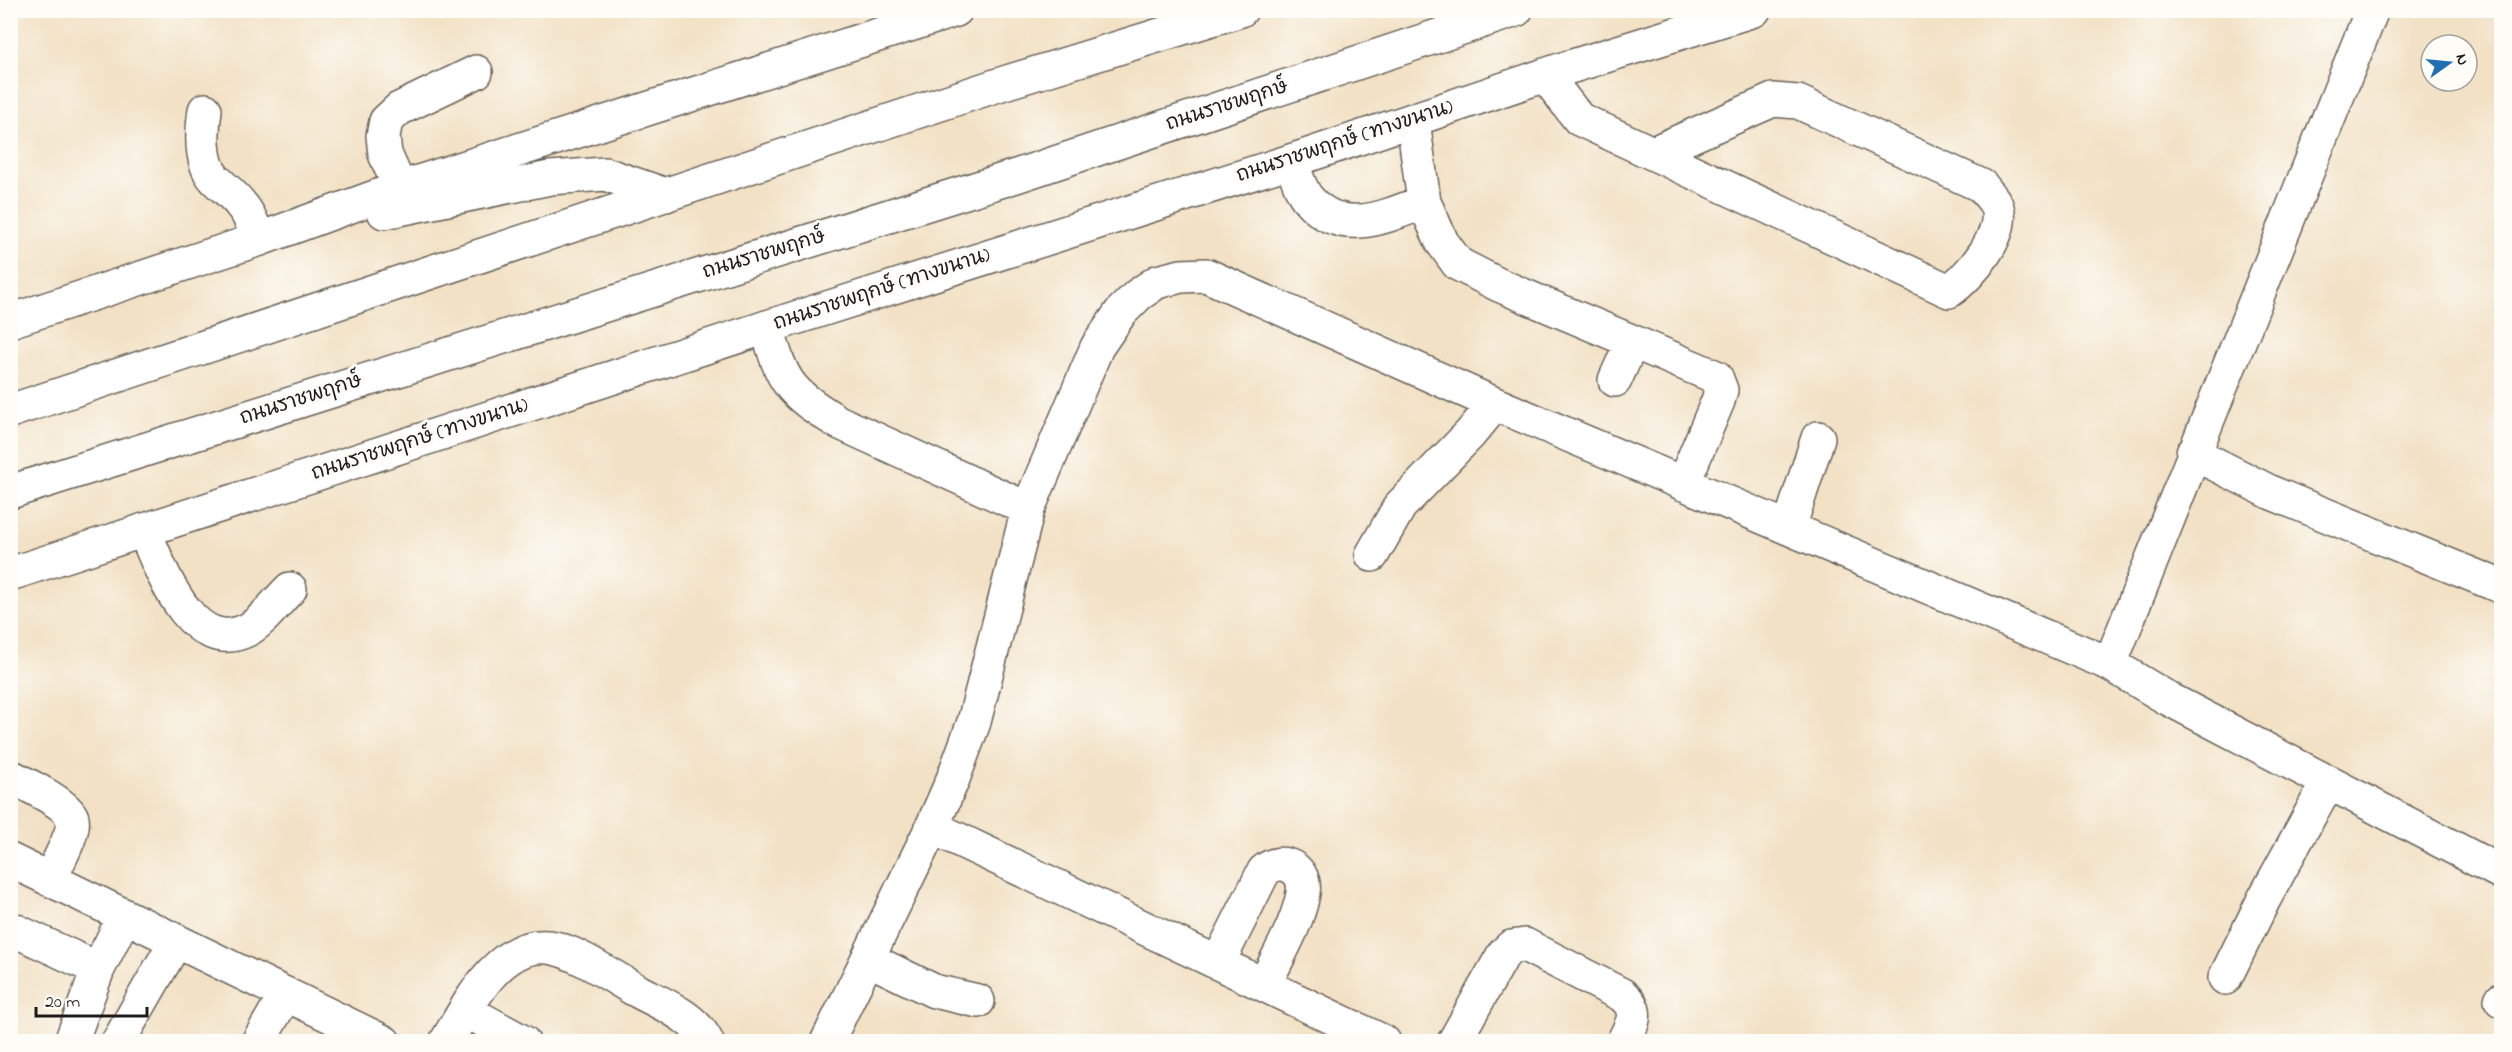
<svg xmlns="http://www.w3.org/2000/svg" width="2512" height="1052" viewBox="0 0 2512 1052" font-family="'Indie Flower','Playpen Sans Thai',sans-serif">
	<style>
		.lines { fill: none; stroke-linecap: round; stroke-linejoin: round }
		.minor-casing { stroke: #676157; stroke-width: 36 }
		.major-casing { stroke: #676157; stroke-width: 36 }
		.minor { stroke: #fff; stroke-width: 33 }
		.major { stroke: #fff; stroke-width: 33 }
		.labels { text-anchor: middle; dominant-baseline: central; stroke-width: 6; stroke-linejoin: round; paint-order: stroke }
		.street-label { font-size: 20px; fill: #1c1c1c; stroke: #fdfcf7 }
	</style>
	<rect width="100%" height="100%" fill="#fdfcf7"/>
	<filter id="ink" filterUnits="userSpaceOnUse"><feTurbulence type="fractalNoise" baseFrequency=".0167" numOctaves="2"/><feDisplacementMap in="SourceGraphic" scale="12" xChannelSelector="R" yChannelSelector="G"/><feConvolveMatrix kernelMatrix="1 2 1 2 8 2 1 2 1" color-interpolation-filters="sRGB"/></filter>
	<filter id="wash" filterUnits="userSpaceOnUse"><feTurbulence type="fractalNoise" baseFrequency=".008" numOctaves="4" result="noise"/><feDisplacementMap in="SourceGraphic" scale="24" xChannelSelector="R" yChannelSelector="G"/><feGaussianBlur stdDeviation="1.35" result="paint"/><feColorMatrix in="noise" values="0 0 0 0 0 0 0 0 0 0 0 0 0 0 0 0 0 1.4 0 .05"/><feComposite in="paint" operator="in"/></filter>
	<g filter="url(#wash)">
		<rect width="100%" height="100%" fill="#f2e1c5"/>
	</g>
	<g filter="url(#ink)">
		<g class="lines">
			<defs>
				<path id="minor" d="M1545,75L1579,119L1949,291C1970,277 2008,232 1996,205C1993,198 1986,192 1982,186L1798,102L1773,100L1653,153
					M205,110C202,130 200,163 215,179C224,188 234,195 242,206C250,215 254,228 260,239
					M1413,121L1424,202L1442,242L1458,264L1499,285L1716,377L1721,390L1718,401L1683,484
					M1291,161C1296,173 1300,190 1308,199C1341,238 1385,217 1424,202
					M400,188L385,154L383,136L386,121L399,109L476,72
					M767,327C783,384 788,391 838,422L1028,509
					M1615,380L1632,342
					M2193,453L2272,493L2502,587
					M1789,528L1818,438
					M144,530C160,567 191,658 247,630C263,622 277,601 290,589
					M1372,555L1400,506L1470,434L1495,404
					M2110,664L2372,10
					M10,776C25,784 67,803 72,818C76,832 55,866 50,880
					M932,827L1384,1042
					M10,860L384,1042
					M10,928L98,969
					M868,959L934,991L978,1001
					M1219,961L1264,871C1282,855 1307,869 1303,893C1298,924 1278,955 1265,984
					M2225,978L2264,899L2328,782
					M2501,1000H2502
					M465,1010L523,1042
					M71,1042L98,969L124,917
					M118,1042L176,941
					M258,1042L286,994
					M446,1042C468,1006 498,942 548,947C572,949 613,977 634,989C659,1003 694,1015 707,1042
					M827,1042L932,827L953,779L974,722L1028,509L1097,347L1121,312L1138,295L1157,282L1181,276L1206,275L1495,404L2110,664L2167,698L2502,873
					M1454,1042L1503,955L1511,947L1525,945L1622,995C1641,1011 1633,1023 1623,1042"/>
				<path id="major" d="M384,212L550,178L605,174L666,195
					M10,321L260,239L400,188L956,10
					M10,411L1004,83L1241,10
					M10,492L1016,176L1516,10
					M10,574L767,327L1291,161L1560,70L1754,10"/>
			</defs>
			<!-- minor casing -->
			<use href="#minor" class="minor-casing"/>
			<!-- major casing -->
			<use href="#major" class="major-casing"/>
			<!-- minor -->
			<use href="#minor" class="minor"/>
			<!-- major -->
			<use href="#major" class="major"/>
		</g>
	</g>
	<g class="labels">
		<!-- street labels -->
		<g class="street-label">
			<text transform="translate(1227 106) rotate(-18)">ถนนราชพฤกษ์</text>
			<text transform="translate(1345 142) rotate(-18)">ถนนราชพฤกษ์ (ทางขนาน)</text>
			<text transform="translate(764 255) rotate(-17)">ถนนราชพฤกษ์</text>
			<text transform="translate(882 290) rotate(-18)">ถนนราชพฤกษ์ (ทางขนาน)</text>
			<text transform="translate(301 400) rotate(-18)">ถนนราชพฤกษ์</text>
			<text transform="translate(420 440) rotate(-18)">ถนนราชพฤกษ์ (ทางขนาน)</text>
		</g>
	</g>
	<!-- margin -->
	<rect width="2512" height="1052" fill="none" stroke="#fdfcf7" stroke-width="36"/>
	<!-- north arrow -->
	<g transform="translate(2449 63) rotate(75)"><circle r="28" fill="#fdfcf7" stroke="#a3a29f" stroke-width="1.5"/>
	<path d="M0-4.5L10 22L0 15L-10 22Z" fill="#1f6fb2"/>
	<text y="-9" font-size="16" font-weight="bold" text-anchor="middle" fill="#1c1c1c">N</text>
	</g>
	<!-- scale -->
	<path d="M36 1007v9h111v-9" fill="none" stroke="#1c1c1c" stroke-width="3"/>
	<text x="45" y="1007" font-size="18" fill="#1c1c1c" stroke="#fdfcf7" stroke-width="4.5" paint-order="stroke">20 m</text>
</svg>
